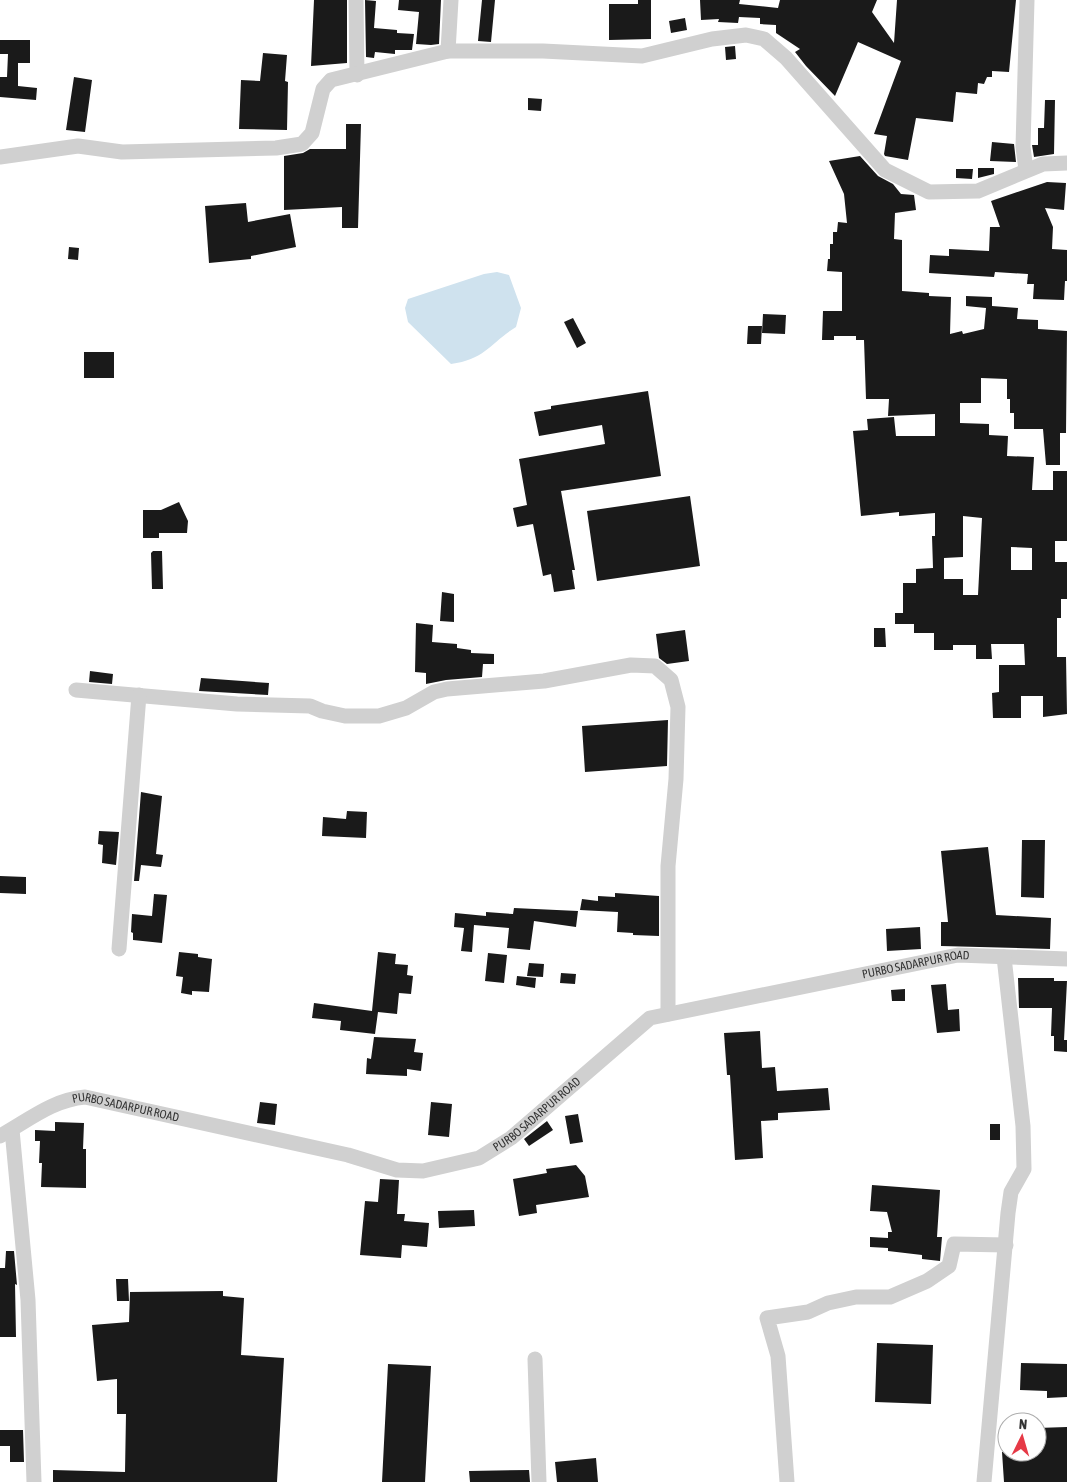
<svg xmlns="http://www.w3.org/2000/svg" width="1067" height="1482" viewBox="0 0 1067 1482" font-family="'Asap Condensed',sans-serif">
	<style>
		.water { fill: #cfe2ee }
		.building { fill: #1a1a1a; fill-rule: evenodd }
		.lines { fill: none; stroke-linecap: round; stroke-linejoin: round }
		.street { stroke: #d0d0d0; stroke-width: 15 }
		.labels { text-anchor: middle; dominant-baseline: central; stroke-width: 5; stroke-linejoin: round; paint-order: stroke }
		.street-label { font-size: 12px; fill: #333; stroke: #fff }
	</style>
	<rect width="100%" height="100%" fill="#fff"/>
	<!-- water -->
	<path class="water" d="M497,272L509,275L521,308L516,327C490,343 486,359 451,364L408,322L405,308L408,299L484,274Z"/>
	<!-- building -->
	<path class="building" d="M314,0H347V63L311,66Z
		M365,0L376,1L374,28L397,30V33L414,34L412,50H395V54L375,52L374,58L366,57Z
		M399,0H441L439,44L431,45L416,44L419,12L398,10Z
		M482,0H495L491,42L478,41Z
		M638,0H651V39L609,40V4H638Z
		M700,0H740L739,4L778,8L780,0H877L872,12L894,43L897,0H1016L1009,72L992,71V77H987L984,84L978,83L977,94L956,92L953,122L916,118L908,160L885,156L884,154L887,136L874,134L901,61L858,42L835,96L806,66L795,52L800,49L776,33V25L760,24V18L739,17L738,23L718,22L719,19L701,20Z
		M685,18L687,30L671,33L669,21Z
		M0,40H30V63H18V86L37,88L36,100L0,97V77H7L8,54H0Z
		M735,46L736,59L726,60L725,47Z
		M263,53L287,55L285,81L288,82L287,130L239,129L241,80L260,81Z
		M74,77L92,80L85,132L66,130Z
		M528,98L542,99L541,111L528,110Z
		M1045,100H1055L1054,154L1034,157L1032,145H1038V128H1044Z
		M346,124H361L358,228H342V207L284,210V156L303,153L310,149H346Z
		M992,142L1014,144L1016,162L990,161Z
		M860,156L878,176L893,184L901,194L914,195L916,210L895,213L894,239L902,240V291L929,293V296L951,297L950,334L962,331L963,334L984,329L986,308L966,306V296L992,297V306L1018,308L1017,319L1038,320V329L1067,331L1066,433H1060V465H1046L1043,429H1014V413H1010V399H1007V379L981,378V403H960V423L989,424V435L1008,436L1007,456L1034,457L1032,490H1053V471H1067V541H1055V562H1067V599H1061V618H1057V657H1066L1067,714L1043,717V696H1021V718H993L992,693L999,692V665H1025L1024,644H991L992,659H976V645H953V650H934V633H914V624H895V613H903V583H916V569L933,568L932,536H935V513L899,516V512L861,516L853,431L868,430L867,419L894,417L896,436H935V414L888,416L889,399H866L864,340H856V336H834V340H822L823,311H842V272L827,271L828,259H830V244H833V232H837L838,222L847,223L844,194L829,161ZM963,516L982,518L978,595H963V579H944V558L963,557ZM1011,547L1032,548V570H1011Z
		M978,168H994V174L978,178Z
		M956,169H973L972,179L956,178Z
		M1047,182L1066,183L1064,210L1045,208L1053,227L1052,249L1067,250V281H1065L1064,300L1033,299L1034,284H1027L1028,274L995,272L994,277L929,273L930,255L949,256V249L989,251L990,227H1000L991,201Z
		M246,203L248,222L290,214L296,247L251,256V259L209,263L205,206Z
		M69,247L79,248L78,260L68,259Z
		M763,314L786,315L785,334L762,333Z
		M573,318L586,343L577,348L564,322Z
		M748,326H762L761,344H747Z
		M84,352H114V378H84Z
		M648,391L661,476L561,491L575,570H572L575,589L554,592L551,574L543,576L533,524L517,527L513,508L527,505L519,459L605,444L602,425L539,436L534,412L551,409V406Z
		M690,496L700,566L597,581L587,511Z
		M179,502L188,521L187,533H159V538H143V510H161Z
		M153,551H162L163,589H152L151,553Z
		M442,592L454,594V622L440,621Z
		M416,623L433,625L432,642L457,644V648L471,650V653L494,654V664H483L482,677L446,680L426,684V673L415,672Z
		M874,628H885L886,647H874Z
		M685,630L689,661L667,664L659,658L656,634Z
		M90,671L113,674L112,684L89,682Z
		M201,678L269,683L268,695L199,691Z
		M668,720L667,766L585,772L582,726Z
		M141,792L162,796L156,854L163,855L161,867L141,865L139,881H134Z
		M347,811L367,812L366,838L322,836L323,817L346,819Z
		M99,831L119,832L116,865L102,863L103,845L98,844Z
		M1022,840H1045L1044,898L1021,897Z
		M988,847L996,915L1051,918L1050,949L941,946V922H948L941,851Z
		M0,876L26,877V894L0,893Z
		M615,893L659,896V936L633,935V933L617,932L618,912L580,910L582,899L598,901V896L615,897Z
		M154,894L167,895L162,943L133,940V933L131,932L132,914L152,916Z
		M514,908L578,911L576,927L534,921L530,950L507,948L509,928L474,925L472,952L461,951L464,928L454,927L455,913L486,916V912L513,914Z
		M920,927L921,949L887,951L886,929Z
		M179,952L198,954V957L212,959L209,992L192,991V995L181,993L183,977L176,976Z
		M378,952L396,954L395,964L408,965L407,975L413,976L411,994L399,993L397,1014L378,1012L375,1034L340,1030L341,1021L312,1018L314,1003L372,1011Z
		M488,953L507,955L504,983L485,981Z
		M529,963L544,964L543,977L527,976Z
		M561,973L576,974L575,984L560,983Z
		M517,976L536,978L535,988L516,985Z
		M1018,978H1054V981H1067L1064,1040H1067V1052L1054,1051V1036H1051L1052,1008H1019Z
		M946,984L948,1010L959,1009L960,1031L937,1033L931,985Z
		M905,989V1001H892L891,990Z
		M760,1031L762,1068L775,1067L777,1091L828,1088L830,1110L778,1113V1120L761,1121L763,1158L735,1160L730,1075H727L724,1033Z
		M374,1037L416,1039L414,1052L423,1053L421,1071L407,1069V1076L366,1074L367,1058L371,1059Z
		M260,1102L277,1104L275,1125L257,1123Z
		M431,1102L452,1104L449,1137L428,1135Z
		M578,1114L583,1142L570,1144L565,1116Z
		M547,1121L553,1130L529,1146L524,1139Z
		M55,1122L84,1123L83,1149H86V1188L41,1187L42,1163H39L40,1141H35V1130L55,1131Z
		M990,1124H1000V1140H990Z
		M576,1165L585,1176L589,1197L536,1205L537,1213L519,1216L513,1179L547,1173L546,1169Z
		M380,1179L399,1180L397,1214H405L404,1221L429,1223L427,1247L402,1245L401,1258L360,1255L365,1201L378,1202Z
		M872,1185L940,1190L937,1237H942L940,1261L922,1259V1255L888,1251V1248L870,1247V1237L888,1238V1232H892L887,1212L870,1211Z
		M474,1210L475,1226L439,1228L438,1211Z
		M6,1251H14L17,1285L15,1284L16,1337H0V1268H5Z
		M116,1279H128L129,1301H117Z
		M223,1291V1296L244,1298L241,1355L284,1358L277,1482H53V1470L125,1472L126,1414H117V1379L97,1381L92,1325L129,1322L130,1292Z
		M877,1343L933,1345L931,1404L875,1402Z
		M1021,1363L1067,1364V1397L1047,1398V1391L1020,1390Z
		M388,1364L431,1366L425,1482H382Z
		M1067,1427V1482H1004L1002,1452H1037V1428Z
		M0,1430H23L24,1462H10V1446H0Z
		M596,1458L598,1482H557L555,1462Z
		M529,1470L530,1482H470L469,1471Z"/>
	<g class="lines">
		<!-- street -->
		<g class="street">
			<path d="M356,0L357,75"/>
			<path d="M448,51L451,0"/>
			<path d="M0,157L78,146L122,152L276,148L302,144L312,133L323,89L331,80L448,51H543L642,56L712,39L746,35L764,39L786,58L885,170L929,192L978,191L1043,164L1067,163"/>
			<path d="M1026,170L1023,147L1027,0"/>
			<path d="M76,690L237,704L310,706L322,711L345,716H379L406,708L434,692L447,689L544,681L631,665L655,666L671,680L678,707L676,779L668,866V1014"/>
			<path d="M119,949L139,695"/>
			<path d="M12,1130L28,1300L34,1482"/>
			<path id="s1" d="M0,1136C29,1120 52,1100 85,1097L348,1155L397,1170L423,1171L479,1158L511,1138L650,1018L958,955L1067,959"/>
			<path d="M535,1359L539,1482"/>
			<path d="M787,1482L778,1356L767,1318L808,1312L828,1303L856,1297H890L927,1281L949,1266L954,1244L1006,1245"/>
			<path d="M984,1482L1008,1213L1011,1192L1024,1169L1023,1126L1004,957"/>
		</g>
	</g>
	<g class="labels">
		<!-- street labels -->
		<g class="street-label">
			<text stroke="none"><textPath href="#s1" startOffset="991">PURBO SADARPUR ROAD</textPath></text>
			<text stroke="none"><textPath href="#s1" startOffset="136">PURBO SADARPUR ROAD</textPath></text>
			<text stroke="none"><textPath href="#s1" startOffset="571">PURBO SADARPUR ROAD</textPath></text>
		</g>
	</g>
	<!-- north arrow -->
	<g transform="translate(1022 1437) rotate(5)"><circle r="24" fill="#ffffff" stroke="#adadad"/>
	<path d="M0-4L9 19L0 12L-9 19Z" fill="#e63946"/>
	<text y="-8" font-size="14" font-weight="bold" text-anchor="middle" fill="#333333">N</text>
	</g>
</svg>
